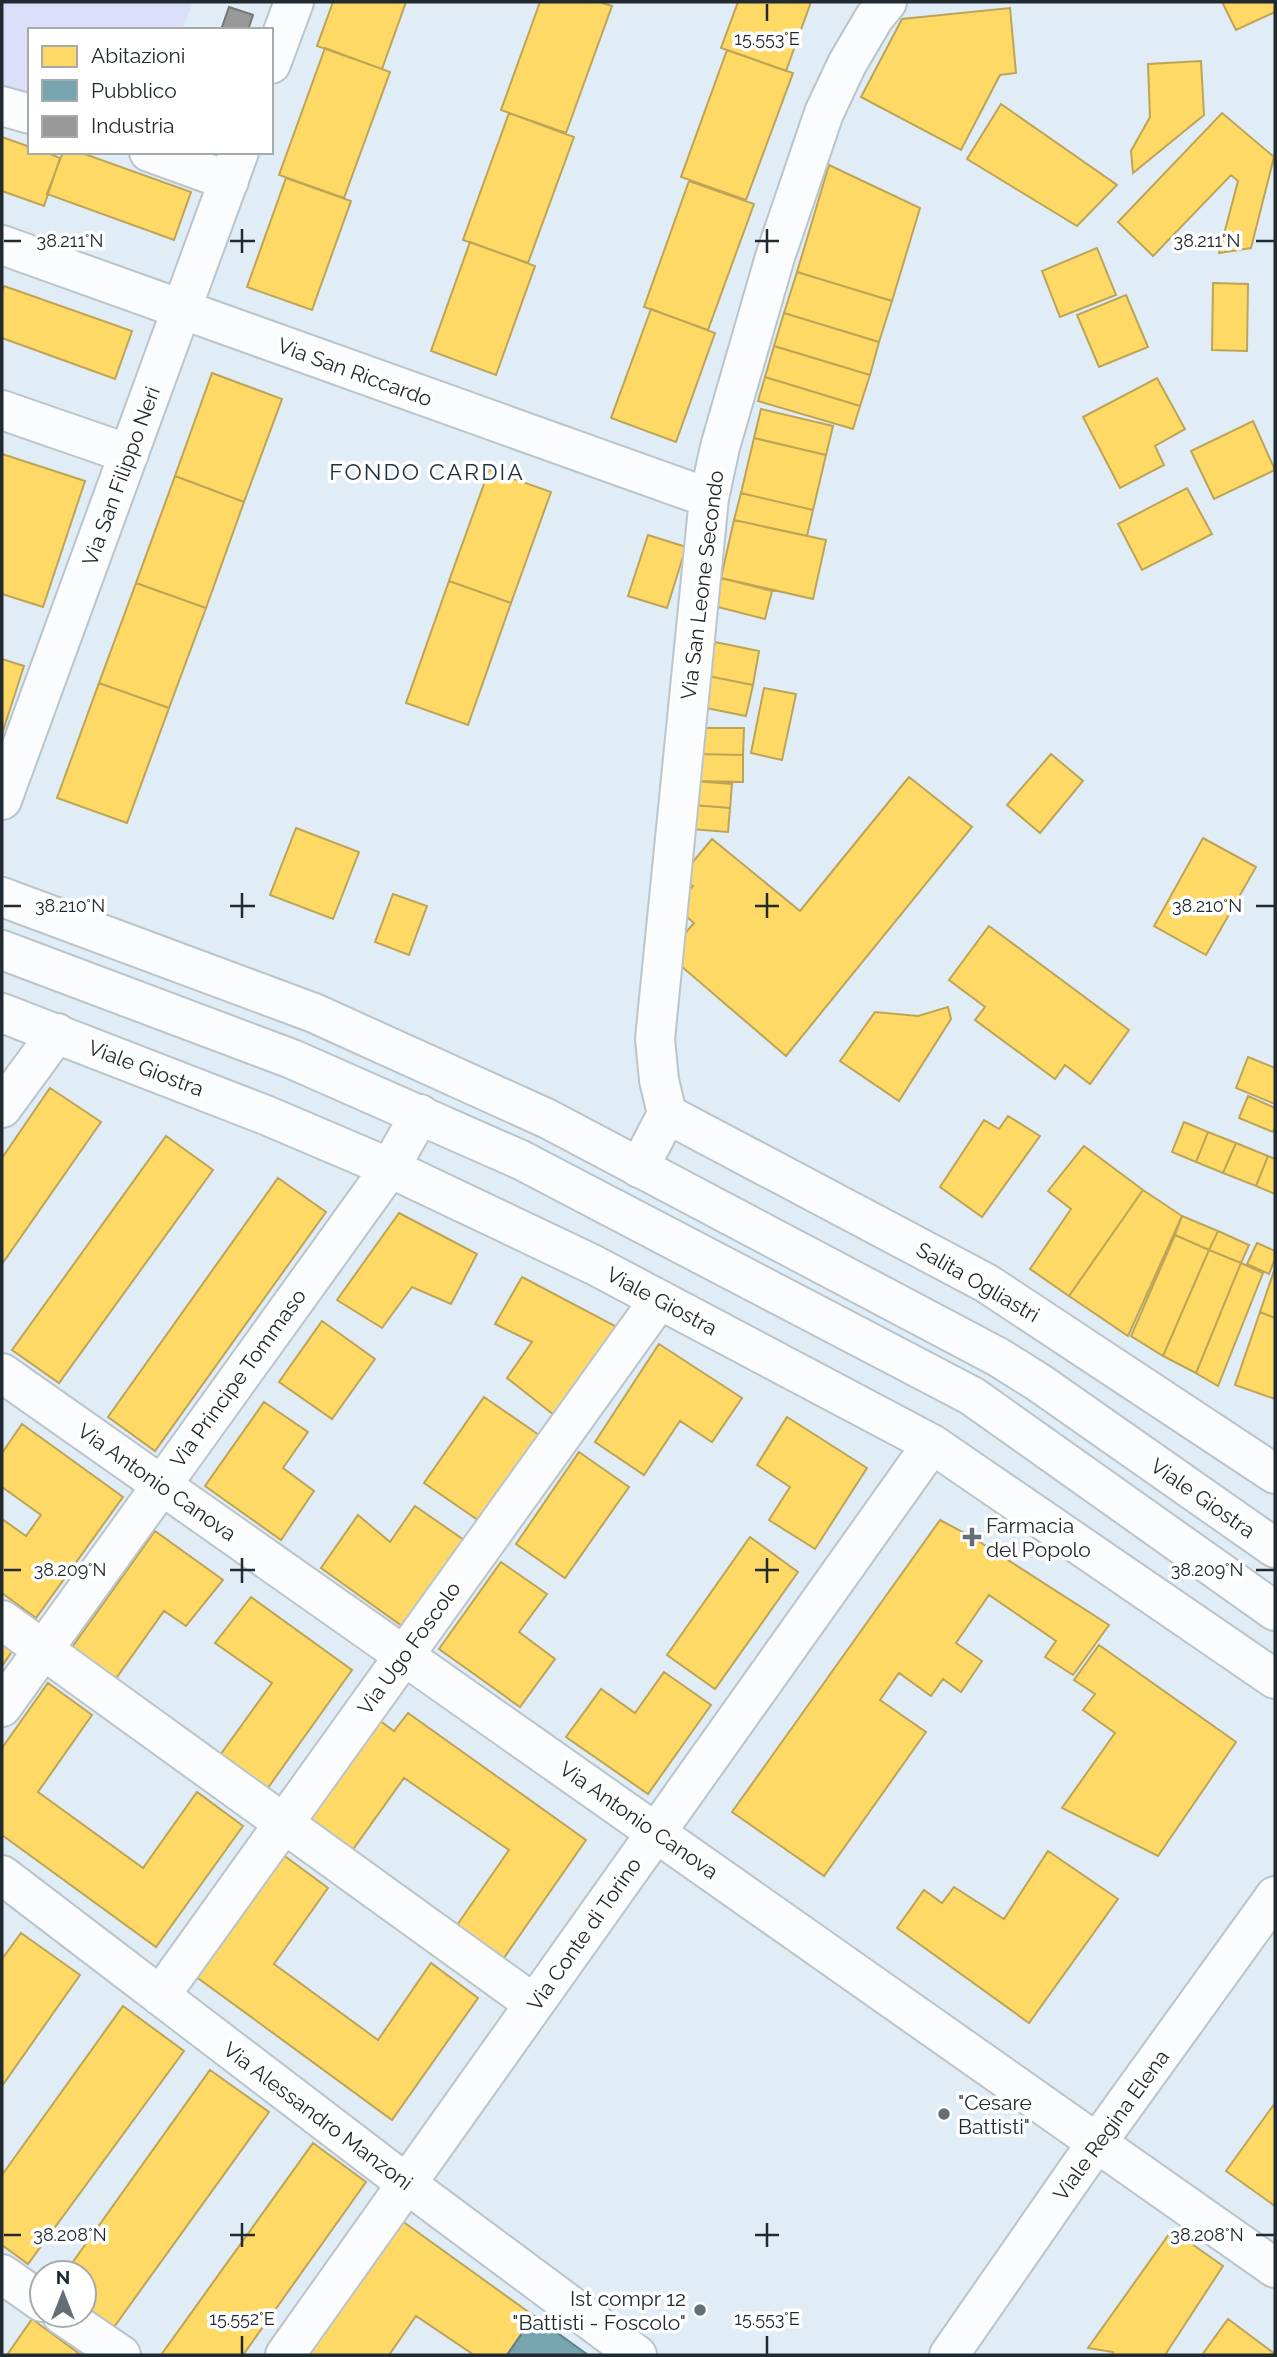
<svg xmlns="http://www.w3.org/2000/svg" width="1277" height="2357" viewBox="0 0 1277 2357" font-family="Raleway,sans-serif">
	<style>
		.green { fill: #dcdff9 }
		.homes { fill: #ffd966; stroke: #bda456; stroke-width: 2 }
		.public { fill: #76a5af; stroke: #5d8089; stroke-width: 2 }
		.industry { fill: #999; stroke: #75787a; stroke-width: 2 }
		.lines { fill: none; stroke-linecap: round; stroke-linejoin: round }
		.minor-casing { stroke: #bac4cb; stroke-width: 42 }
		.major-casing { stroke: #bac4cb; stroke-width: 42 }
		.minor { stroke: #fafcfe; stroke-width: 38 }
		.major { stroke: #fafcfe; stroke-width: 38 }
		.ticks { fill: none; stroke: #222a31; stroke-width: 2.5 }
		.poi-dot { fill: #646e76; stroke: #fff; stroke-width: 2.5 }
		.labels { text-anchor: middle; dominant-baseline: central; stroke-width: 7; stroke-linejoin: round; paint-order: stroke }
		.street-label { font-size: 21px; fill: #222a31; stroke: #fff }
		.poi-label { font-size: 21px; fill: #222a31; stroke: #fff; text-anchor: start }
		.neighbourhood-label { font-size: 23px; letter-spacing: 2px; fill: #1f313e; stroke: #fff }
		.ticks-label { font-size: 18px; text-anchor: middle; fill: #222a31; stroke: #fff; stroke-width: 7; stroke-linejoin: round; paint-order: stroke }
	</style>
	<rect width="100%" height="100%" fill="#e0edf6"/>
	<!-- green -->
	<path class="green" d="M2,2H193L182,30H30V99L2,90Z"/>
	<!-- homes -->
	<path class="homes" d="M333,2H406L382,69L317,46Z
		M540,2H599L612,6L566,133L501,110Z
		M738,2H811L786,71L721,48Z
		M1222,2H1275V12L1236,30Z
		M1010,8L1016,73L1000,75L961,150L861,97L902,19Z
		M325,48L390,72L344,198L279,175Z
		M727,50L793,73L746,200L681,177Z
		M1201,61L1204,115L1133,173L1131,151L1150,117L1148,64Z
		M1001,104L1117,185L1077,226L967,159Z
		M509,113L574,137L528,263L463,240Z
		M1222,113L1274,157L1251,248L1219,253L1238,181L1231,175L1153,256L1118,222Z
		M2,137L30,147V152H45L60,158L44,206L2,191Z
		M63,152H79L191,192L174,240L47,194Z
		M829,165L920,208L892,301L797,272Z
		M286,178L351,201L312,310L247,287Z
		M689,181L754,204L708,330L644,307Z
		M470,242L535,266L496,375L431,351Z
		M1097,248L1116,295L1060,317L1042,271Z
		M797,272L892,301L879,342L784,313Z
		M1213,283L1248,284L1247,351L1212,350Z
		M4,286L132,331L115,379L2,338V293Z
		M1126,295L1148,347L1099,367L1077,315Z
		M651,309L715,333L676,442L611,418Z
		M784,313L879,342L870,375L774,346Z
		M774,346L870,375L860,406L765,377Z
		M212,373L282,399L244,502L175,476Z
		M765,377L860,406L853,429L758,401Z
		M1157,378L1185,429L1155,446L1164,465L1120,488L1083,417Z
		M761,409L833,426L826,455L754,438Z
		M1253,421L1275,470L1214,499L1191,451Z
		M754,438L826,455L813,510L741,493Z
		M2,454L85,481L43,607L2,594Z
		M489,470L551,492L511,603L449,581Z
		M175,476L244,502L206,608L136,583Z
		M1187,488L1212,534L1142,570L1118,524Z
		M741,493L813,510L807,536L734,520Z
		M734,520L826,540L813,599L721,578Z
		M648,535L686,547L667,608L628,596Z
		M721,578L772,591L765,619L714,606Z
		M449,581L511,603L468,725L406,703Z
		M136,583L206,608L169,708L99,683Z
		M715,642L759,651L753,685L708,676Z
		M2,659L24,666L2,734Z
		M708,676L753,685L746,716L701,707Z
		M99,683L169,708L127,823L57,798Z
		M764,688L796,694L782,760L751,753Z
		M697,728H744L743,755L696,754Z
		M696,754L743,755V782L695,781Z
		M1051,754L1083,781L1040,833L1007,805Z
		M909,777L972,827L786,1056L667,954L694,923L675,907L693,886L681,876L712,839L800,911Z
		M695,781L732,784L730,808L693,805Z
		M693,805L730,808L728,832L691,829Z
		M296,828L359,852L333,919L270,895Z
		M1203,838L1256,867L1206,955L1154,926Z
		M393,894L427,906L409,955L375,942Z
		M989,926L1129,1030L1090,1084L1065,1065L1055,1079L975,1020L985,1007L949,980Z
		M948,1007L951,1019L899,1101L840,1061L875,1012L918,1016Z
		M1248,1057L1275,1068V1104L1236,1088Z
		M50,1088L101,1122L2,1264V1158Z
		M1248,1096L1275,1108V1127L1273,1132L1239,1118Z
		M1008,1116L1040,1136L982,1217L940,1187L984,1120L999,1129Z
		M1184,1122L1208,1132L1196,1162L1172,1152Z
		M1208,1132L1236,1143L1223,1173L1196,1162Z
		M166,1136L213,1170L59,1383L12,1350Z
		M1236,1143L1268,1156L1256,1186L1223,1173Z
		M1084,1146L1143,1190L1069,1296L1030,1269L1071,1209L1048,1191Z
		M1268,1156L1275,1159V1194L1256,1186Z
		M278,1178L326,1212L155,1451L108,1417Z
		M1143,1190L1182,1216L1128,1336L1069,1296Z
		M399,1213L477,1254L451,1304L412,1287L382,1328L337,1300Z
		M1182,1216L1218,1231L1209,1250L1175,1235Z
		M1218,1231L1249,1245L1241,1263L1209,1250Z
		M1175,1235L1209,1250L1163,1356L1131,1336Z
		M1257,1243L1275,1251V1259L1269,1274L1247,1264Z
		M1209,1250L1241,1263L1196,1373L1163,1356Z
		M1241,1263L1263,1273L1218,1386L1196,1373Z
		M1275,1268V1318L1260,1312Z
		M522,1277L617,1327L554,1415L507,1378L532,1342L495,1324Z
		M1260,1312L1275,1318V1399L1235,1385Z
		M322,1321L375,1359L332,1419L279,1382Z
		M659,1344L742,1398L712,1442L680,1421L644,1475L595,1442Z
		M484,1397L539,1435L478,1520L424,1483Z
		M264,1402L308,1432L283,1468L314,1491L281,1540L205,1486Z
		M787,1417L867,1468L815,1549L769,1520L790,1487L757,1465Z
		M22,1424L123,1497L36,1618L2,1593V1519L26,1536L41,1515L2,1487V1453Z
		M579,1452L629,1487L565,1578L516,1544Z
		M415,1506L464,1540L402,1626L321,1568L358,1515L390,1542Z
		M940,1520L972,1537L1109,1625L1073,1675L1045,1657L1056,1641L989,1595L956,1643L982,1661L961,1692L943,1679L931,1696L899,1673L880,1700L926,1732L824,1876L732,1812Z
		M155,1531L223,1580L186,1626L164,1611L112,1684L68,1653Z
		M750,1537L798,1572L715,1689L667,1655Z
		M501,1562L547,1594L519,1632L555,1659L520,1707L439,1649Z
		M251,1597L352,1670L265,1792L218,1758L272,1683L215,1643Z
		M2,1642L13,1650L2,1666Z
		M1099,1645L1236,1742L1158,1856L1062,1808L1115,1733L1083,1710L1095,1694L1074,1680Z
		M664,1672L711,1705L648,1794L566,1737L601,1689L635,1713Z
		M48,1683L92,1715L38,1792L143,1868L197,1792L243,1826L156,1947L2,1835V1748Z
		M408,1713L586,1840L499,1965L453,1931L509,1850L404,1778L349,1855L302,1822L376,1718L394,1731Z
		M1048,1851L1118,1899L1029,2023L897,1928L924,1890L942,1903L954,1887L1004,1919Z
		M282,1854L328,1888L274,1964L378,2040L431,1963L478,1998L392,2120L195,1976Z
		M21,1933L80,1975L2,2086V1959Z
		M123,2006L184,2051L28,2264L2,2245V2175Z
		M210,2070L269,2112L114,2327L84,2305V2273H65Z
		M1275,2103V2206L1226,2171Z
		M313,2143L366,2182L243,2355H161Z
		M398,2218L534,2316L507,2355H474L416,2316L389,2355H304Z
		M1172,2230L1223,2266L1165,2355H1112L1113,2352L1088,2348Z
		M32,2319L81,2355H7Z
		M1228,2319L1275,2354V2355H1202Z"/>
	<!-- public -->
	<path class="public" d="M534,2316L588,2355H507Z"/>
	<!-- industry -->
	<path class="industry" d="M229,7L253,15L248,30H221Z"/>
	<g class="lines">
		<defs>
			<path id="minor" d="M271,64L294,2
				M2,106L30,114
				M149,152L229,181
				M2,245L709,498
				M2,410L129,454
				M2,800L239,152
				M2,1013L268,1116L390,1168L594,1265L932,1444L1275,1679
				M2,1108L57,1033
				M667,1114L659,1080L655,1039L709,498L720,447L775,257L824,113L847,64L874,18L887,2
				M667,1114L986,1283L1275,1474
				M639,1168L667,1114
				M2,1373L1275,2268
				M2,1620L534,2004
				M2,1707L390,1168L420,1114
				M2,1875L407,2184L637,2355
				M160,1996L659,1300
				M2,2274L42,2302
				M62,2315L121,2355
				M285,2355L932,1444"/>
			<path id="major" d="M2,897L314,1013L548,1119L998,1357L1038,1382L1275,1548
				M2,950L292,1059L521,1160L972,1396L1275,1611
				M949,2355L1081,2165L1275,1896"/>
		</defs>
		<!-- minor casing -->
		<use href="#minor" class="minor-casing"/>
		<!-- major casing -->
		<use href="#major" class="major-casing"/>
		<!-- minor -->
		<use href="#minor" class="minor"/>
		<!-- major -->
		<use href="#major" class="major"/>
	</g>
	<!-- ticks -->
	<path class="ticks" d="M767,4V21M242,229V253M767,229V253M4,241H21M230,241H255M755,241H779M1256,241H1274M242,893V918M767,893V918M4,906H21M230,906H255M755,906H779M1256,906H1274M242,1558V1583M767,1558V1583M4,1570H21M230,1570H255M755,1570H779M1256,1570H1274M242,2223V2247M767,2223V2247M4,2235H21M230,2235H255M755,2235H779M1256,2235H1274M242,2336V2354M767,2336V2354"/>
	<!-- markers -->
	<g class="poi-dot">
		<path d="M968.5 1526.5h7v7h7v7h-7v7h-7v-7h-7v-7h7z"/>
		<circle cx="944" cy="2114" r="7"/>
		<circle cx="700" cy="2310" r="7"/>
	</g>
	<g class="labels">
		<!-- street labels -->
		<g class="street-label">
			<text transform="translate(355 372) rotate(20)">Via San Riccardo</text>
			<text transform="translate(121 476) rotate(-70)">Via San Filippo Neri</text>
			<text transform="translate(702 585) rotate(-83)">Via San Leone Secondo</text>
			<text transform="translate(146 1068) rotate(21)">Viale Giostra</text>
			<text transform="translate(978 1282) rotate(30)">Salita Ogliastri</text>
			<text transform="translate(662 1301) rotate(28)">Viale Giostra</text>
			<text transform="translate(238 1378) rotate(-54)">Via Principe Tommaso</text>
			<text transform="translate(157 1482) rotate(35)">Via Antonio Canova</text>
			<text transform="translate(1203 1498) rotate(35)">Viale Giostra</text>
			<text transform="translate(409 1648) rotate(-54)">Via Ugo Foscolo</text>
			<text transform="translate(639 1820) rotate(35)">Via Antonio Canova</text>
			<text transform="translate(584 1934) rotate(-55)">Via Conte di Torino</text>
			<text transform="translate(318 2116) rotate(37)">Via Alessandro Manzoni</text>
			<text transform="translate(1111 2125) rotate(-54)">Viale Regina Elena</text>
		</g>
		<!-- poi labels -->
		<g class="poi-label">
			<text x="986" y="1525">Farmacia<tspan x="986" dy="24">del Popolo</tspan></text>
			<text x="958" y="2102">"Cesare<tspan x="958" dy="24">Battisti"</tspan></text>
			<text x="686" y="2298" text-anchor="end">Ist compr 12<tspan x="686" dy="24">"Battisti - Foscolo"</tspan></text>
		</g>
		<!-- neighbourhood labels -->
		<g class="neighbourhood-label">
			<text x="427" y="471">FONDO CARDIA</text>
		</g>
	</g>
	<g class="ticks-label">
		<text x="767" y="45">15.553°E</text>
		<text x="70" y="247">38.211°N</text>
		<text x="1207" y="247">38.211°N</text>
		<text x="70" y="912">38.210°N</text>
		<text x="1207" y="912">38.210°N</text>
		<text x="70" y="1576">38.209°N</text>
		<text x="1207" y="1576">38.209°N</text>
		<text x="70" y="2241">38.208°N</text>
		<text x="1207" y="2241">38.208°N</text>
		<text x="242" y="2325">15.552°E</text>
		<text x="767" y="2325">15.553°E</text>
	</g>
	<!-- border -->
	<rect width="1277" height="2357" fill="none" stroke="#222a31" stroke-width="7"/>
	<!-- legend -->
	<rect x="28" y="28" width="245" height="126" fill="#ffffff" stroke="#a7aaad" stroke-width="2"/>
	<rect x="42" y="46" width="35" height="21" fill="#ffd966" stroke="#a7aaad" stroke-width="2"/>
	<text x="91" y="63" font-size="21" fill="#222a31">Abitazioni</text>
	<rect x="42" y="80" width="35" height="21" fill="#76a5af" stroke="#a7aaad" stroke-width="2"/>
	<text x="91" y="98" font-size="21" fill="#222a31">Pubblico</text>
	<rect x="42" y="116" width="35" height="21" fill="#999999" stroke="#a7aaad" stroke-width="2"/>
	<text x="91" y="133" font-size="21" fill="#222a31">Industria</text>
	<!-- north arrow -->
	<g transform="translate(63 2294)"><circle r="33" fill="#ffffff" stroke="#a7aaad" stroke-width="2"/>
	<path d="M0-5L12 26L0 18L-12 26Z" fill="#646e76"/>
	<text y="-10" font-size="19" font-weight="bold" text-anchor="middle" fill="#222a31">N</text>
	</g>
</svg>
